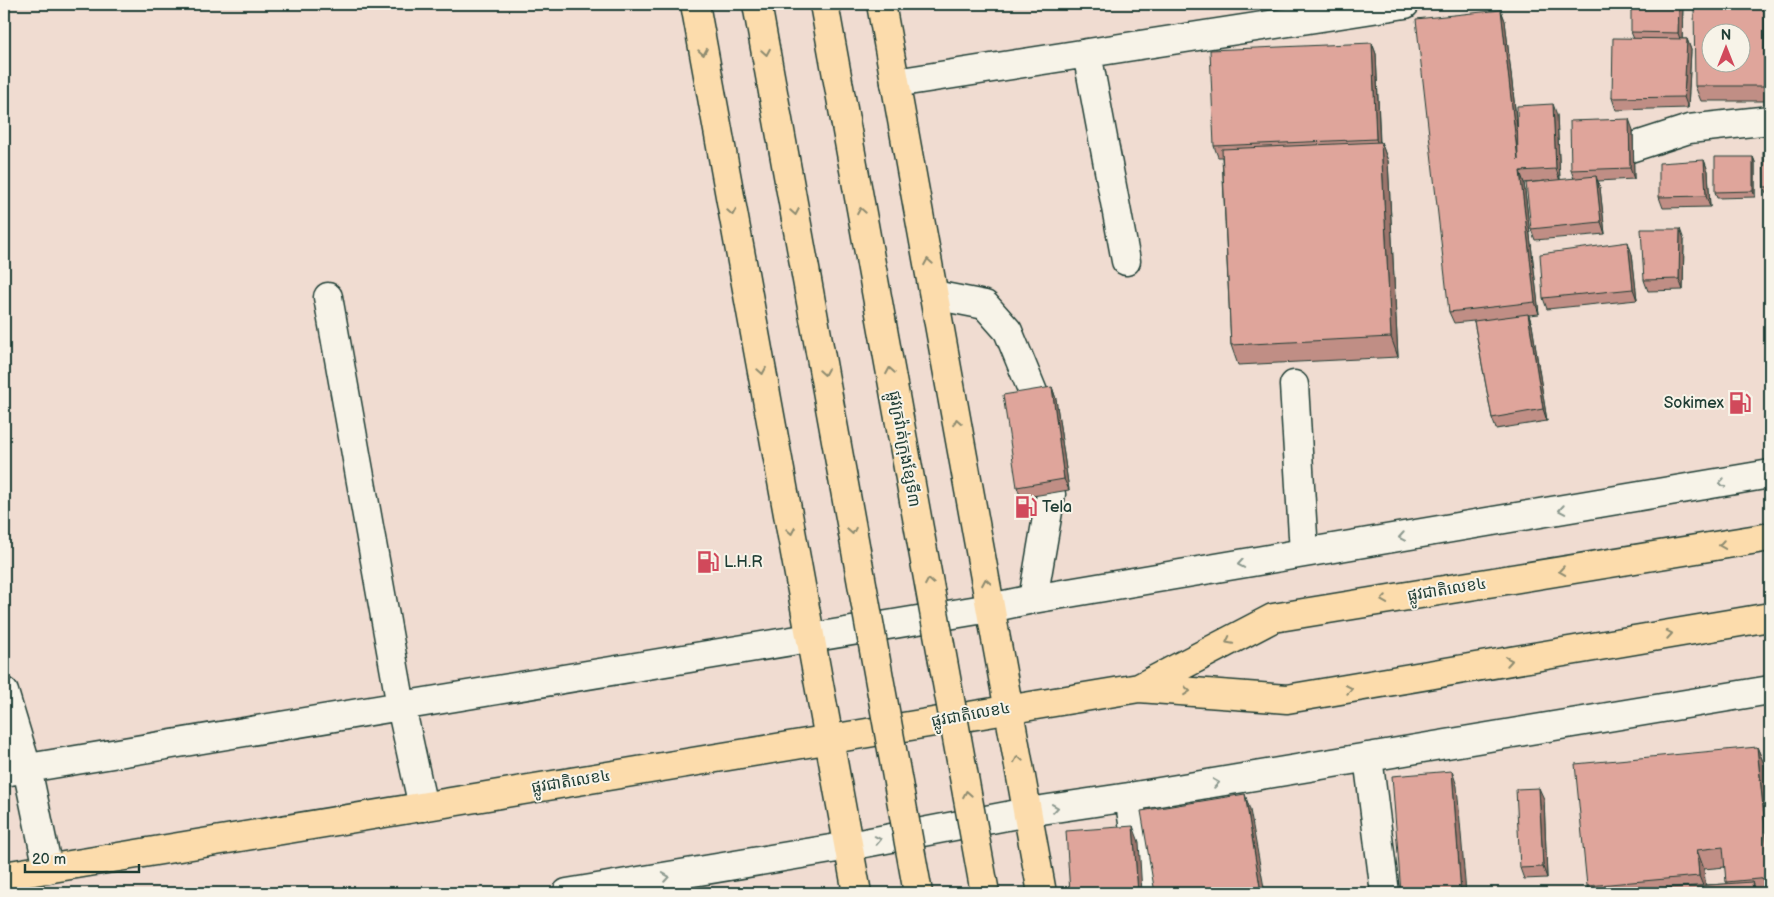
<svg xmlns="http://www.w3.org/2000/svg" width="1774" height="897" viewBox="0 0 1774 897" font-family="'Balsamiq Sans','Noto Sans Khmer',sans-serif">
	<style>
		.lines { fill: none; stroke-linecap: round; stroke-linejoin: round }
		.minor-casing { stroke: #1f3d34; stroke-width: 31 }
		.major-casing { stroke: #1f3d34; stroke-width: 31 }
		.highway-casing { stroke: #1f3d34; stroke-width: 31 }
		.minor { stroke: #f7f3e8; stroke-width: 28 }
		.major { stroke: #fcdcac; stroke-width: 28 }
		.highway { stroke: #fcdcac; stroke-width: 28 }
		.major-bridge-casing { stroke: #1f3d34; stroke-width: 31; stroke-linecap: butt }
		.major-bridge { stroke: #fcdcac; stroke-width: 28 }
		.wall { fill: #c08e85; stroke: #1f3d34; fill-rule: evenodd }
		.shaded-wall { fill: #9c746c; stroke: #1f3d34 }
		.building { fill: #dfa59b; stroke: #1f3d34; fill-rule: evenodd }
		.oneway { stroke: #8e8c70 }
		.oneway2 { stroke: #8b988e }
		.labels { text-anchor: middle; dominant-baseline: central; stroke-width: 4; stroke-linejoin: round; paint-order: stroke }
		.poi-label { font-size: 16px; fill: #1f3d34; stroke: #f7f3e8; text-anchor: start }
		.street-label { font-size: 16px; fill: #1f3d34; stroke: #f7f3e8 }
	</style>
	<rect width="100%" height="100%" fill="#f0dcd1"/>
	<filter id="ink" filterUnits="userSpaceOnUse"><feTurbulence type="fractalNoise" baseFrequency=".02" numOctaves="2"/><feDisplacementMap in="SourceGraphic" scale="10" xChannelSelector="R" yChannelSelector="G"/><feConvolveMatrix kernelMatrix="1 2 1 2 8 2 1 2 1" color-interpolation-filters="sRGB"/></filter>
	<g filter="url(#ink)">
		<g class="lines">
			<defs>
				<path id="minor" d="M1087,53L1126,261
					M895,83L1405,4
					M1624,150L1689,129L1770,120
					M934,295L985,305L1008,331L1037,402
					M328,297L401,706L423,807
					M1294,385L1304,553
					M1033,599L1051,494
					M4,692L27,768L48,869
					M1368,757L1385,893
					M4,772L990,608L1033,599L1770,474
					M1129,797L1144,893
					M567,893L849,846L1028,812L1129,797L1770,690"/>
				<path id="major" d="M695,4L857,893
					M881,4L1042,893"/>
				<path id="highway" d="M1139,688L1273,618L1770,537
					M4,876L1139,688L1287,699L1770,617"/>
			</defs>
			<!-- minor casing -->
			<use href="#minor" class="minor-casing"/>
			<!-- major casing -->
			<use href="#major" class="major-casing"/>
			<!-- highway casing -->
			<use href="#highway" class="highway-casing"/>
			<!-- minor -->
			<use href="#minor" class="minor"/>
			<!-- major -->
			<use href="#major" class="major"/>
			<!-- highway -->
			<use href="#highway" class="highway"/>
			<defs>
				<path id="major-bridge" d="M757,4L918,893
					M824,4L985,893"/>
			</defs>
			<!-- major-bridge casing -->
			<use href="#major-bridge" class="major-bridge-casing"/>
			<!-- major-bridge -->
			<use href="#major-bridge" class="major-bridge"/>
		</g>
		<!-- wall -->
		<path class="wall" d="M1683,4L1682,39H1687L1691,50L1688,108L1616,110L1612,98L1634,39L1631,32Z
			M1501,10L1505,21L1517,126L1557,115L1560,180L1574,179L1571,170L1633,130L1634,179L1598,181L1600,188L1605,234L1535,240L1531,229L1545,181L1524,183L1539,314L1529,315L1532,325L1547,421L1496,429L1492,418L1474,321L1454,323L1449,312Z
			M1770,25V101H1701L1695,86Z
			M1372,43L1376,54L1380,142H1381L1388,161L1398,357L1238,365L1231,345L1222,157H1218L1214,146Z
			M1770,152V193H1766L1764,187Z
			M1753,157L1755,162V197L1717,198L1715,192Z
			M1704,160L1708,171L1710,207L1663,208L1659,197Z
			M1684,240L1683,290L1648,291L1644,280Z
			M1632,254L1637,300L1547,309L1543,298Z
			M1052,387L1056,399L1069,490L1021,498L1017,487Z
			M1757,747L1765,766L1770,823V893H1590L1587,886ZM1725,867L1727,884L1705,885L1704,869Z
			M1544,799L1547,878L1524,879L1520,868Z"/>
		<!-- shaded-wall -->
		<path class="shaded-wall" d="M1679,4H1683L1682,45L1678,33Z
			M1764,4H1770V44H1768L1770,49V101L1764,86Z
			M1501,10L1505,21L1522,172L1518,160Z
			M1687,39L1691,50L1688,108L1684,97Z
			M1372,43L1376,54L1380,150L1376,139Z
			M1553,104L1557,115L1560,181L1556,169Z
			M1629,119L1633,130L1634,179L1630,168Z
			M1381,142L1388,161L1398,357L1391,337Z
			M1753,157L1755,162V197L1753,191Z
			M1704,160L1708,171L1710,207L1706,196Z
			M1520,171L1524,183L1539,314L1535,302Z
			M1596,176L1600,188L1605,234L1601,222Z
			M1680,229L1684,240L1683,290L1679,279Z
			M1628,242L1632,254L1637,300L1633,289Z
			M1528,314L1532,325L1547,421L1543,409Z
			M1052,387L1056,399L1069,490L1064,479Z
			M1757,747L1765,766L1770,823V875Z
			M1452,771L1457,786L1466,893H1461Z
			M1539,788L1544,799L1547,878L1543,867Z
			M1245,794L1250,810L1265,893H1261Z
			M1133,826L1139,842L1142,893H1138Z
			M1697,850L1704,869L1706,893L1699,876Z
			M1752,882L1756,893H1753Z"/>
		<!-- building -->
		<path class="building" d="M1631,4H1679L1678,33L1631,32Z
			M1694,4H1764V86H1695ZM1712,32H1742V62H1712Z
			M1501,10L1518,160L1517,106L1553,104L1556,169L1520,171L1535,302L1449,312L1416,19Z
			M1770,20V44H1768Z
			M1613,38L1687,39L1684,97L1612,98Z
			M1372,43L1376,139L1214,146L1210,50Z
			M1629,119L1630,168L1571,170L1570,121Z
			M1381,142L1391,337L1231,345L1222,149Z
			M1763,152H1770V187H1764Z
			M1715,157H1753V191L1715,192Z
			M1704,160L1706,196L1659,197V163Z
			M1596,176L1601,222L1531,229L1526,183Z
			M1641,229H1680L1679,279L1644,280Z
			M1628,242L1633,289L1543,298L1540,254Z
			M1528,314L1543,409L1492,418L1474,321Z
			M1052,387L1064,479L1017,487L1003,395Z
			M1757,747L1770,878L1726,882L1723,847L1697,850L1699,876L1587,886L1575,764Z
			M1452,771L1461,893H1401L1392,776Z
			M1539,788L1543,867L1520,868L1516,789Z
			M1245,794L1261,893H1155L1141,811Z
			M1133,826L1138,893H1070L1066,831Z
			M1752,882L1753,893H1598Z"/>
		<!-- one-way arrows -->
		<defs><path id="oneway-chevron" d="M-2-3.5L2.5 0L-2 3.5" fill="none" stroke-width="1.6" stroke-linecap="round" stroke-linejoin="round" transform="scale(1.25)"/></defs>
		<g class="oneway">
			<use href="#oneway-chevron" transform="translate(703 52) rotate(80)"/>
			<use href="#oneway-chevron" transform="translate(766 52) rotate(80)"/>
			<use href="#oneway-chevron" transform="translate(861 211) rotate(-100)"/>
			<use href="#oneway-chevron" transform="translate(732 212) rotate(80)"/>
			<use href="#oneway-chevron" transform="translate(795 212) rotate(80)"/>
			<use href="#oneway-chevron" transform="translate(928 262) rotate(-100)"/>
			<use href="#oneway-chevron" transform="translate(762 371) rotate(80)"/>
			<use href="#oneway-chevron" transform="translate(890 371) rotate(-100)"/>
			<use href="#oneway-chevron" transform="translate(824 372) rotate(80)"/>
			<use href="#oneway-chevron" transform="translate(957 422) rotate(-100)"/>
			<use href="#oneway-chevron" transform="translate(791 531) rotate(80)"/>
			<use href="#oneway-chevron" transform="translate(852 531) rotate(80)"/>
			<use href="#oneway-chevron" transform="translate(1722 545) rotate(171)"/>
			<use href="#oneway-chevron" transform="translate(1562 571) rotate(171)"/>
			<use href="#oneway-chevron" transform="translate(929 582) rotate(-100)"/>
			<use href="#oneway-chevron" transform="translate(986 582) rotate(-100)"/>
			<use href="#oneway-chevron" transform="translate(1384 600) rotate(171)"/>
			<use href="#oneway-chevron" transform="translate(1669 634) rotate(-10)"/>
			<use href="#oneway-chevron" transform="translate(1229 641) rotate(153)"/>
			<use href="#oneway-chevron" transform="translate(1509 661) rotate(-10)"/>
			<use href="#oneway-chevron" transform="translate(1349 689) rotate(-10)"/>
			<use href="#oneway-chevron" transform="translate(1187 691) rotate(5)"/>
			<use href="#oneway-chevron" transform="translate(1018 759) rotate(-100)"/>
			<use href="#oneway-chevron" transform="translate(967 794) rotate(-100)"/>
		</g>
		<g class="oneway2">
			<use href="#oneway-chevron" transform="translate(1722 483) rotate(170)"/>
			<use href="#oneway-chevron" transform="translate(1562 510) rotate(170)"/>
			<use href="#oneway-chevron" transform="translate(1402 537) rotate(170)"/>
			<use href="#oneway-chevron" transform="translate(1241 564) rotate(170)"/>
			<use href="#oneway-chevron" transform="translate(1216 783) rotate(-9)"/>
			<use href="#oneway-chevron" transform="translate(1055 808) rotate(-8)"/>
			<use href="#oneway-chevron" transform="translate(878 840) rotate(-11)"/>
			<use href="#oneway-chevron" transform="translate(666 877) rotate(-9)"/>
		</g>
	</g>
	<!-- icons -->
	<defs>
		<symbol id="fuel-bare" viewBox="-9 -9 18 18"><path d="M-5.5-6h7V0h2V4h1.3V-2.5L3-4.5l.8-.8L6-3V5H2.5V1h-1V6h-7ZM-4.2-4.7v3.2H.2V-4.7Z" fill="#d1495b" stroke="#f7f3e8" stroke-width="2.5" paint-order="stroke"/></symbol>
	</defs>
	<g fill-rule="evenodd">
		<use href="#fuel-bare" x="1724" y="387" width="32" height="32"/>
		<use href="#fuel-bare" x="1010" y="491" width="32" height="32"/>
		<use href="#fuel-bare" x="692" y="546" width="32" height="32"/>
	</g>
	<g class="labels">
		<!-- poi labels -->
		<g class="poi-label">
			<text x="1724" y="403" text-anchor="end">Sokimex</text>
			<text x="1042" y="507">Tela</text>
			<text x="724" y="562">L.H.R</text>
		</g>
		<!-- street labels -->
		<g class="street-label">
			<text transform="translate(904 449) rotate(80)">ផ្លូវក្រវ៉ាត់ក្រុងខ្សែទី៣</text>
			<text transform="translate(1447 590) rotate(-9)">ផ្លូវជាតិលេខ៤</text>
			<text transform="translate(971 715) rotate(-10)">ផ្លូវជាតិលេខ៤</text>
			<text transform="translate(571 782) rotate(-9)">ផ្លូវជាតិលេខ៤</text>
		</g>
	</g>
	<!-- margin -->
	<rect width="1774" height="897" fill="none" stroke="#f7f3e8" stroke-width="20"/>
	<rect x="10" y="10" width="1754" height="877" fill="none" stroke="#1f3d34" stroke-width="2" filter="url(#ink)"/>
	<!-- north arrow -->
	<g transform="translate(1726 48)"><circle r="24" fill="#f7f3e8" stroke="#a1aaa0"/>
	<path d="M0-4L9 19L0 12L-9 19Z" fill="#d1495b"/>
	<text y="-8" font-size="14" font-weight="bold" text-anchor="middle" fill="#1f3d34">N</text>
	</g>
	<!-- scale -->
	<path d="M25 864v8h114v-8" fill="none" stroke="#1f3d34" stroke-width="2.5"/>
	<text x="32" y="864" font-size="15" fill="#1f3d34" stroke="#f7f3e8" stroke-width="4" paint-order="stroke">20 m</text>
</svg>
